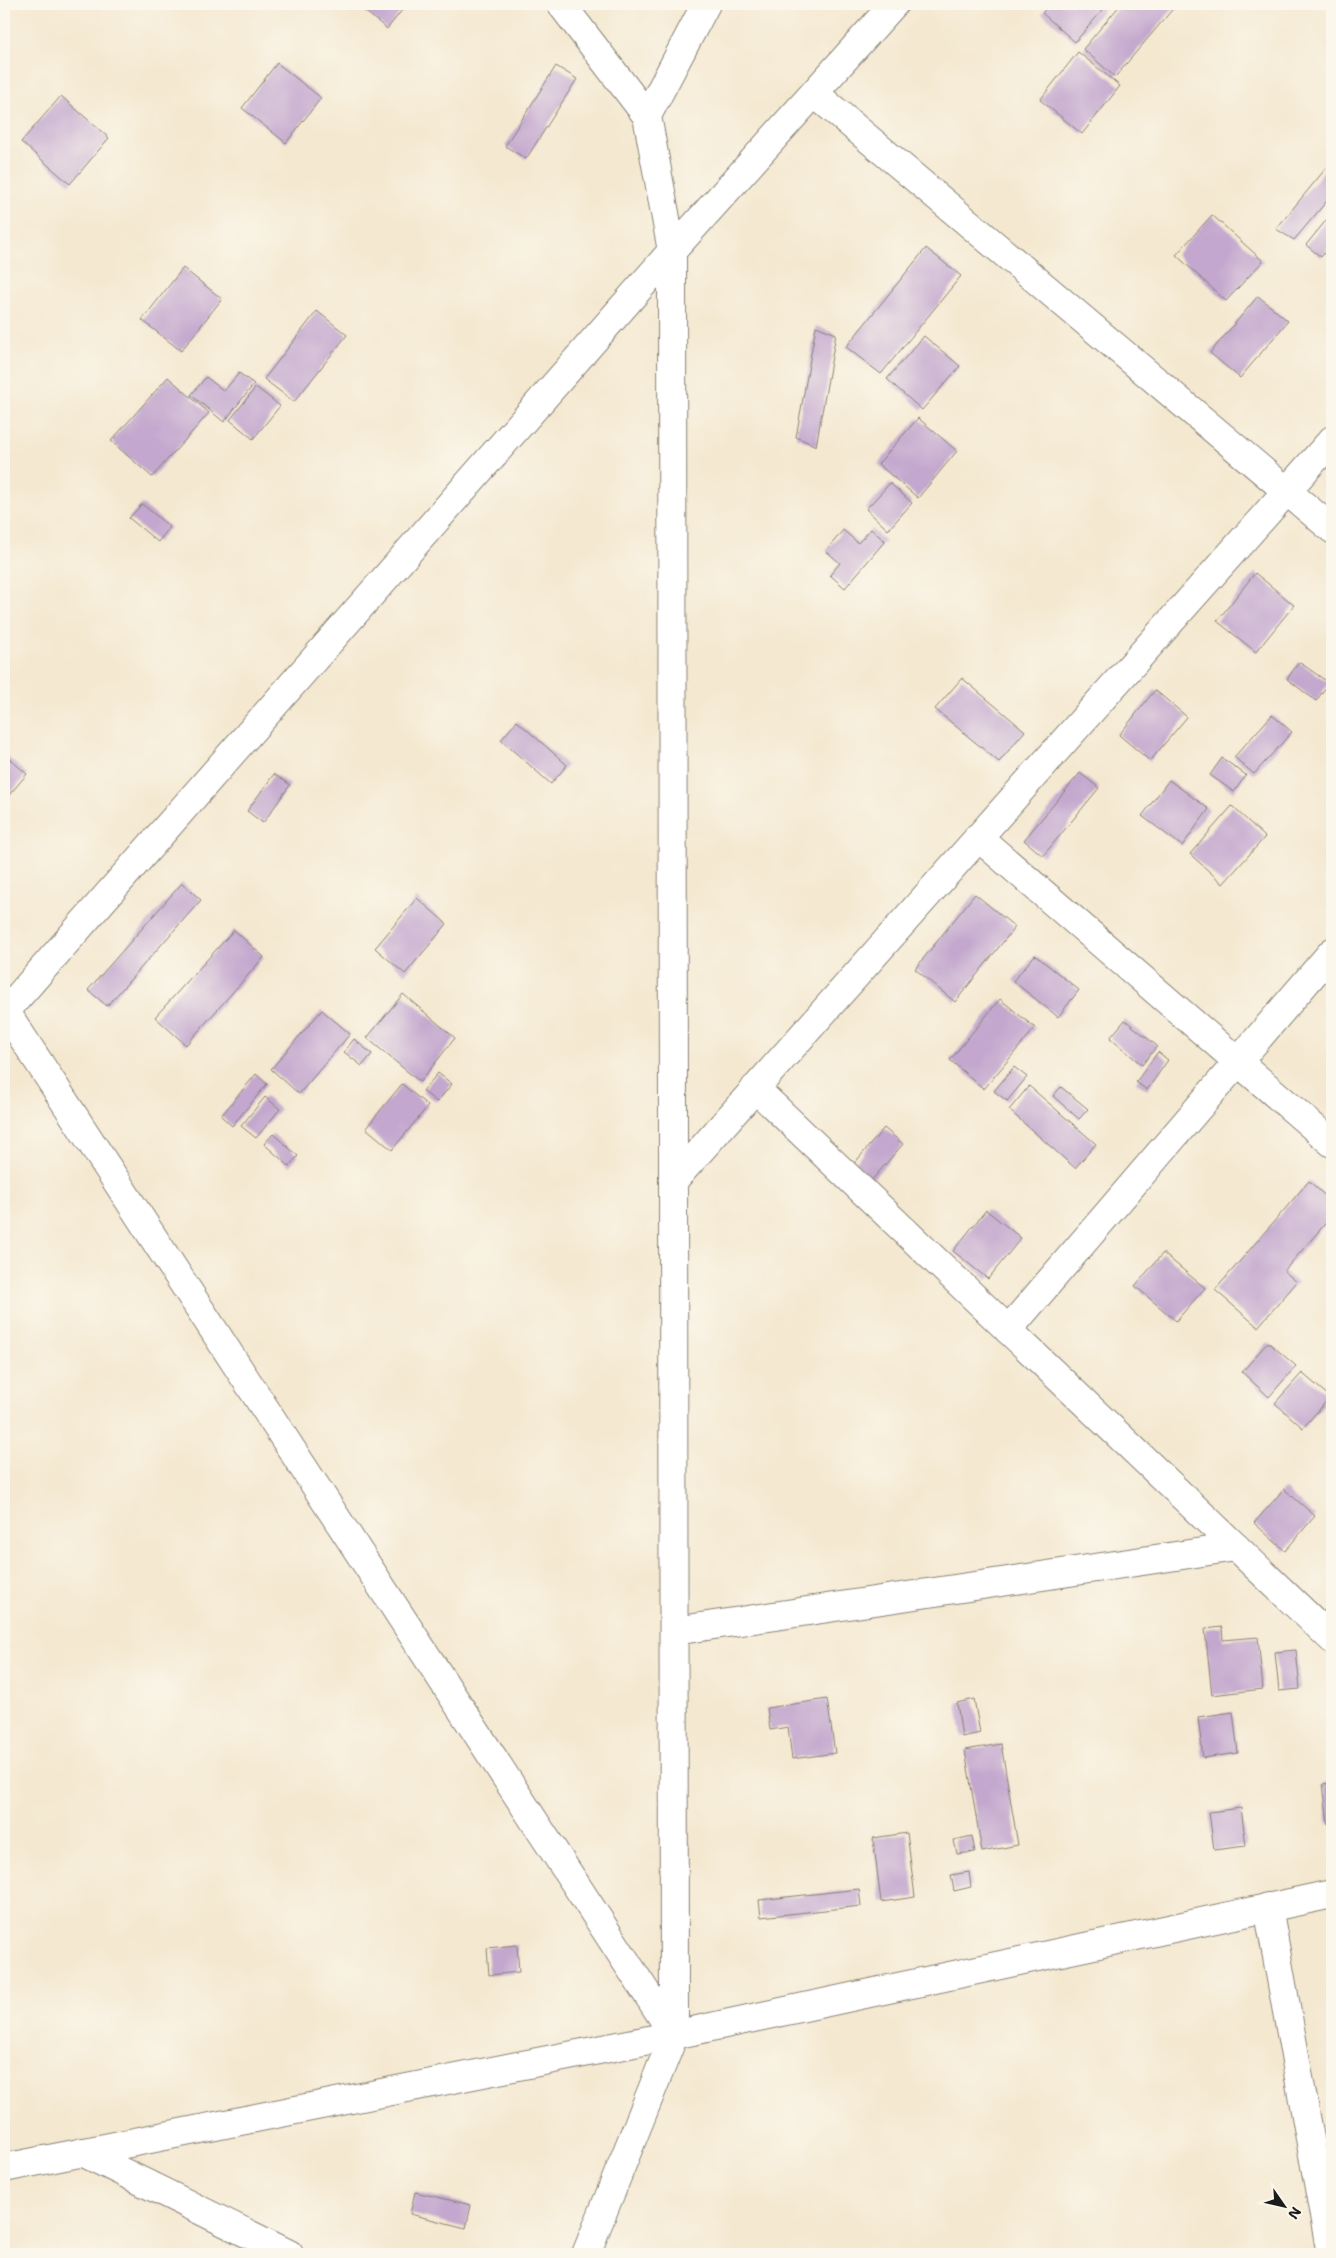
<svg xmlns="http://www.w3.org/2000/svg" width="1336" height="2258" viewBox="0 0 1336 2258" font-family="'Shantell Sans',sans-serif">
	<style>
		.building { fill: #c3a7ce }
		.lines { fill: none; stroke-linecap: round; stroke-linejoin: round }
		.minor-casing { stroke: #888276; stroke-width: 30 }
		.tertiary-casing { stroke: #888276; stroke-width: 30 }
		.minor { stroke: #fff; stroke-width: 28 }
		.tertiary { stroke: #fff; stroke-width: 28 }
	</style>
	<rect width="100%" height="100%" fill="#fbf7ec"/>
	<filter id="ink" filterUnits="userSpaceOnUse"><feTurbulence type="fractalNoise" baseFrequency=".02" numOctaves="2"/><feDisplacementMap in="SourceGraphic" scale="10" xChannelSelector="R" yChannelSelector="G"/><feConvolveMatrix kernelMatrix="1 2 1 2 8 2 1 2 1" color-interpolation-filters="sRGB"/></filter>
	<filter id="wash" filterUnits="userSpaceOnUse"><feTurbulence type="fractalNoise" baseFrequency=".0096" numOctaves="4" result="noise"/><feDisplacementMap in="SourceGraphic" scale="20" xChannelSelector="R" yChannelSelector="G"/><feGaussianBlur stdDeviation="1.12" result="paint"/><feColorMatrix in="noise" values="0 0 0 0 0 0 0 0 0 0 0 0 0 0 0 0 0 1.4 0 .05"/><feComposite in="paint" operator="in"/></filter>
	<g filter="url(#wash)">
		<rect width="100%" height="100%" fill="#f4e8d0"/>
		<g id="blocks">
			<!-- building -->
			<path class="building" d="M356,4H407L387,29Z
				M1050,4H1108L1075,42L1042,13Z
				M1121,4H1177L1115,77L1083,49Z
				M1078,52L1120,86L1082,134L1040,100Z
				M277,63L321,98L286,143L242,108Z
				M556,66L577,79L526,159L505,146Z
				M61,96L109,138L70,184L21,142Z
				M1332,161V195L1294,240L1276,229Z
				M1332,213V243L1321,257L1306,245Z
				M1212,215L1263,261L1226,301L1176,255Z
				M926,248L961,276L881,374L846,347Z
				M183,268L222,299L181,351L142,320Z
				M1258,296L1288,321L1240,378L1210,353Z
				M317,311L347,335L294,402L264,379Z
				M816,326L836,334L816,446L796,437Z
				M924,336L960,366L922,410L887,379Z
				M239,373L254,384L224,422L191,395L206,377L224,391Z
				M168,377L209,413L152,477L111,441Z
				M256,387L280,406L253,439L230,420Z
				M918,418L957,451L918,498L878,464Z
				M890,483L912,503L888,530L866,509Z
				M142,504L170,527L158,542L129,518Z
				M871,529L885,541L845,588L830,575L840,563L826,551L843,530L858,543Z
				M1255,573L1294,605L1256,652L1217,621Z
				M1299,662L1329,683L1316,701L1287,679Z
				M962,678L1025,731L999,762L935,709Z
				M1155,690L1187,717L1150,761L1119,735Z
				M1272,715L1292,732L1254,774L1234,757Z
				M517,721L567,765L551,784L501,740Z
				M4,754L27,774L4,801Z
				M1222,758L1246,775L1234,792L1210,775Z
				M1080,773L1099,788L1043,856L1024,840Z
				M274,774L290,785L263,823L247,811Z
				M1169,780L1209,809L1182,846L1142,816Z
				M1232,806L1265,837L1223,884L1190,854Z
				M182,883L201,900L107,1006L88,990Z
				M975,894L1015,927L955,1002L915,969Z
				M417,898L447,924L405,974L375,948Z
				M234,930L264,957L186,1045L155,1017Z
				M1035,955L1079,990L1058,1017L1013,981Z
				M403,994L455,1038L420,1082L367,1038Z
				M1000,999L1035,1028L984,1089L950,1060Z
				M322,1010L350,1034L299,1094L271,1069Z
				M1125,1020L1157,1046L1142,1065L1110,1038Z
				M354,1039L372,1054L362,1066L344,1052Z
				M1158,1052L1168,1060L1147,1090L1136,1082Z
				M1014,1067L1027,1077L1007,1101L994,1091Z
				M438,1073L452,1084L437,1102L423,1091Z
				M256,1074L267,1084L232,1126L221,1116Z
				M402,1084L428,1106L392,1150L366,1128Z
				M1029,1086L1096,1144L1075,1168L1009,1110Z
				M1061,1087L1088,1109L1079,1119L1053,1096Z
				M265,1097L280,1109L256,1138L241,1126Z
				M884,1128L903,1144L871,1181L853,1165Z
				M273,1134L298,1156L289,1166L264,1144Z
				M1309,1181L1332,1202V1216L1284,1271L1297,1282L1258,1327L1215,1290Z
				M986,1210L1021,1238L988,1279L953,1251Z
				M1163,1253L1205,1288L1176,1321L1135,1286Z
				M1268,1342L1296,1366L1269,1397L1242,1372Z
				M1302,1373L1330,1397L1303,1428L1275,1403Z
				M1284,1489L1315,1516L1285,1551L1254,1523Z
				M1222,1627L1223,1640L1258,1637L1263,1689L1212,1695L1205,1629Z
				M1296,1650L1300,1689L1279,1691L1275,1652Z
				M827,1699L835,1753L792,1759L788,1727L770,1730L767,1708Z
				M974,1699L980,1733L962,1737L957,1703Z
				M1233,1712L1238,1753L1203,1758L1198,1717Z
				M1001,1744L1018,1845L982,1852L965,1750Z
				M1332,1783V1823L1328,1824L1323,1784Z
				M1241,1808L1246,1846L1214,1850L1209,1812Z
				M907,1833L915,1897L881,1902L873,1838Z
				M972,1836L975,1852L957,1854L954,1840Z
				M969,1872L971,1887L954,1891L951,1875Z
				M859,1889L861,1906L761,1917L759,1900Z
				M517,1945L519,1972L489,1975L487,1948Z
				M415,2192L471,2205L466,2228L410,2214Z"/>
		</g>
	</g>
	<g filter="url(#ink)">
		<use href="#blocks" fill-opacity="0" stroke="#888276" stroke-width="1"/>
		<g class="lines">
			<defs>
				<path id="minor" d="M561,4L647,116L672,251L674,2035L586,2254
					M814,93L1332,529
					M647,116L706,4
					M978,837L1332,1143
					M4,1009L674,2035
					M4,1013L672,251L894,4
					M755,1088L1332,1639
					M674,1180L1332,440
					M1008,1330L1332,952
					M674,1631L1236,1547
					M1268,1907L1331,2254
					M82,2152L289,2254"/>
				<path id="tertiary" d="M4,2168L674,2035L1332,1894"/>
			</defs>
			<!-- minor casing -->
			<use href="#minor" class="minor-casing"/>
			<!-- tertiary casing -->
			<use href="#tertiary" class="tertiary-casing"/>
			<!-- minor -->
			<use href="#minor" class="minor"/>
			<!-- tertiary -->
			<use href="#tertiary" class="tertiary"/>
		</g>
	</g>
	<!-- margin -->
	<rect width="1336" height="2258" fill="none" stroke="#fbf7ec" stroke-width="20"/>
	<!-- north arrow -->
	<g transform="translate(1284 2206) rotate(124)" stroke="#fbf7ec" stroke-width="4" paint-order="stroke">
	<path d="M0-4L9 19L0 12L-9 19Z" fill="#1c1c1c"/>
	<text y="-8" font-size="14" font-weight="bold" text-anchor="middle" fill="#1c1c1c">N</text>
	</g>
</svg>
